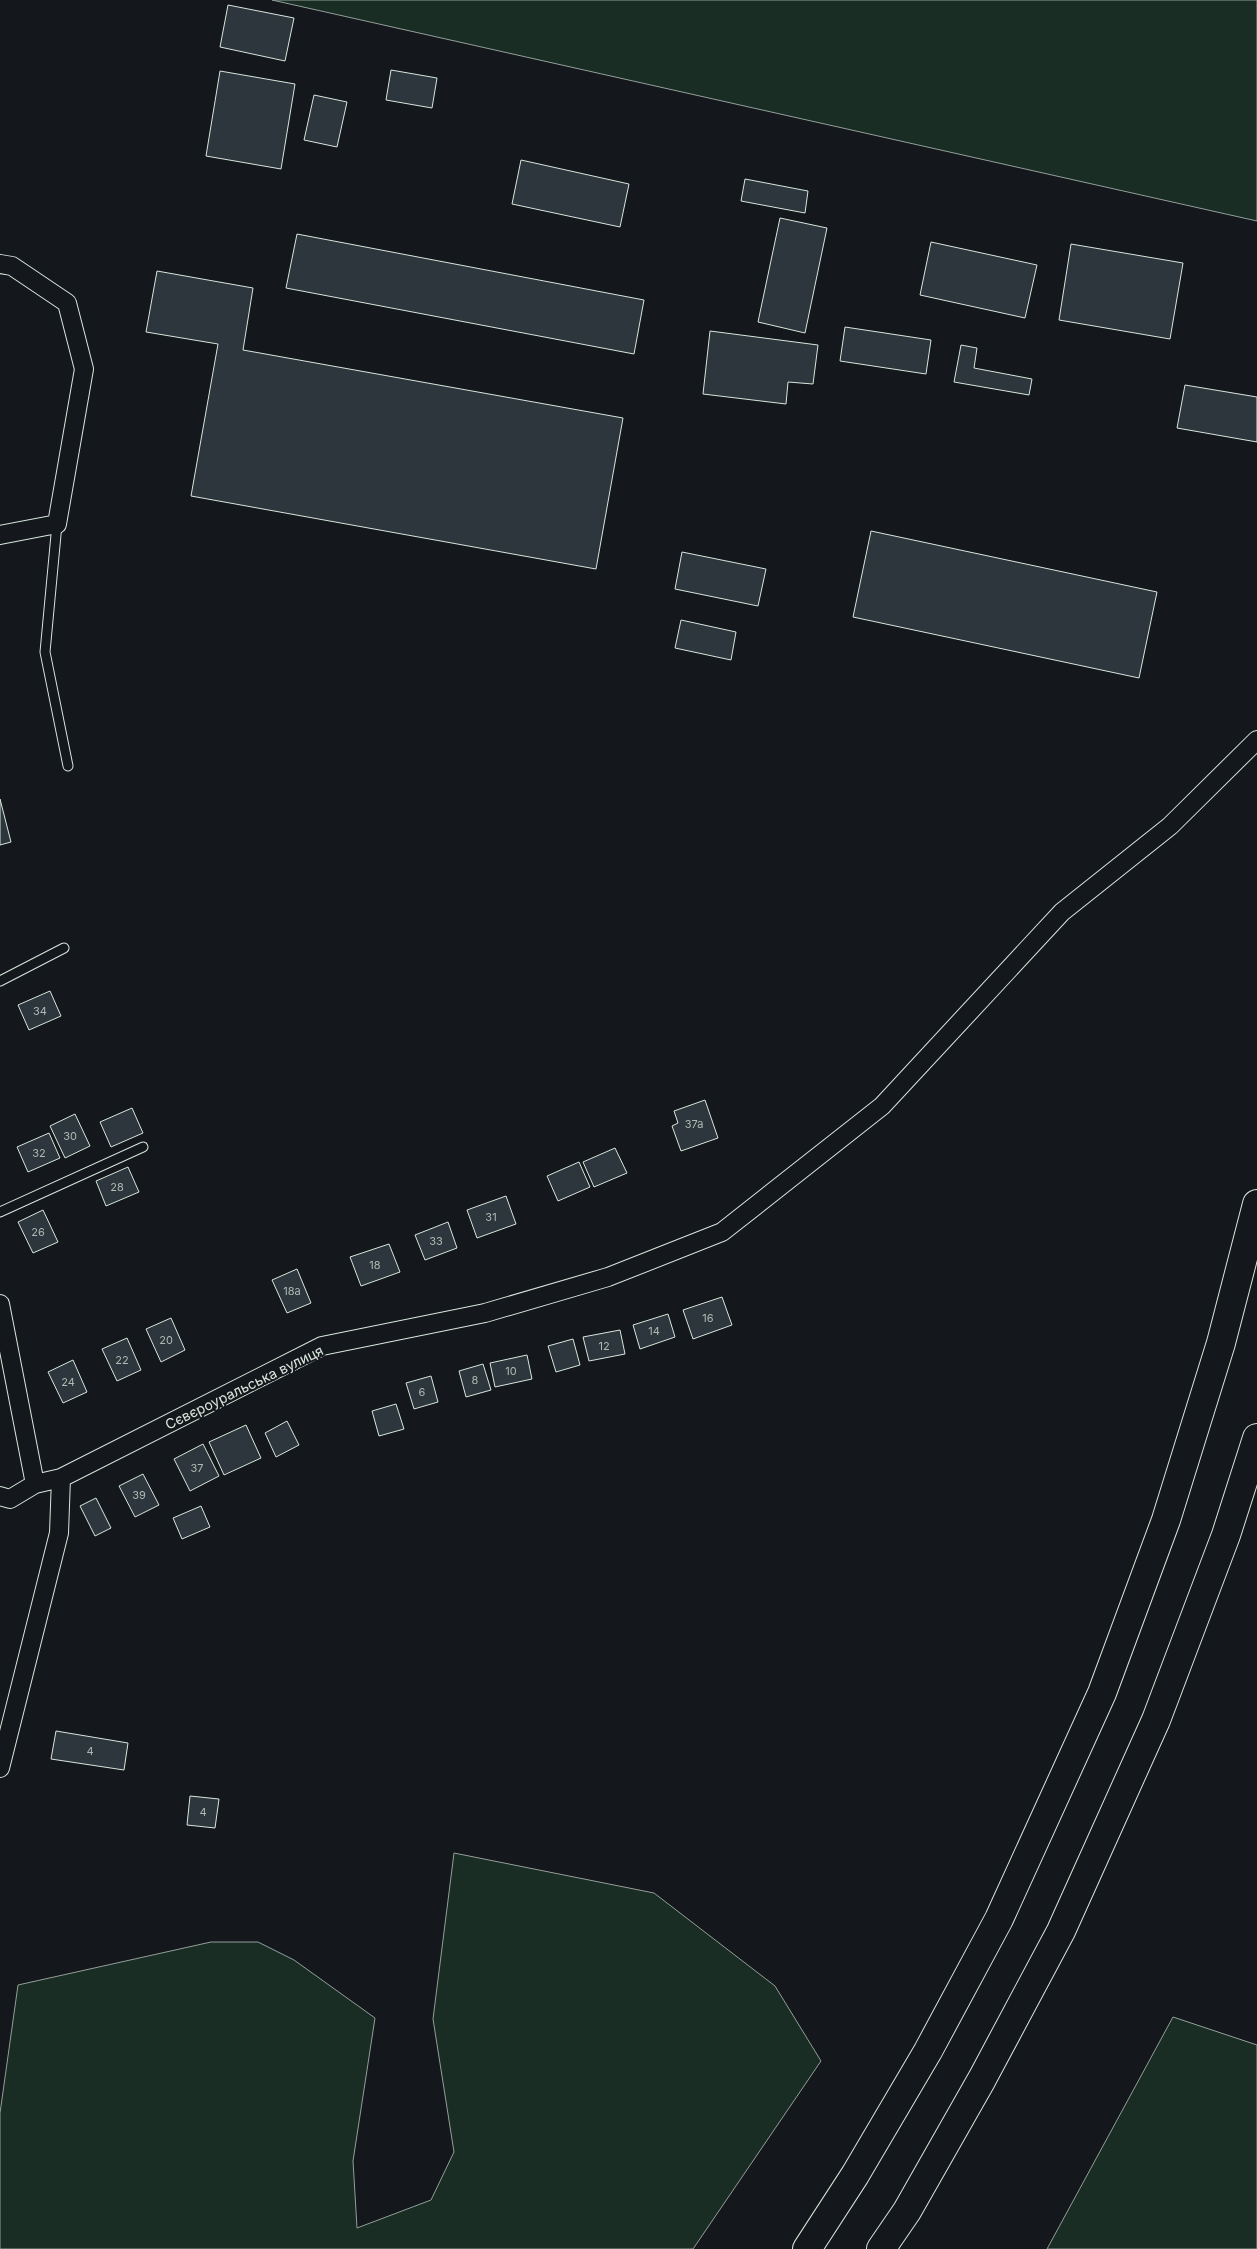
<svg xmlns="http://www.w3.org/2000/svg" width="1257" height="2249" viewBox="0 0 1257 2249" font-family="Inter,sans-serif">
	<style>
		.green { fill: #1a2d24; stroke: #939e99 }
		.building { fill: #2c363c; stroke: #d8e6dc }
		.lines { fill: none; stroke-linecap: round; stroke-linejoin: round }
		.lane-casing { stroke: #d8e6dc; stroke-width: 11 }
		.street-casing { stroke: #d8e6dc; stroke-width: 20 }
		.primary-casing { stroke: #d8e6dc; stroke-width: 30 }
		.lane { stroke: #14181c; stroke-width: 9 }
		.street { stroke: #14181c; stroke-width: 18 }
		.primary { stroke: #14181c; stroke-width: 28 }
		.labels { text-anchor: middle; dominant-baseline: central; stroke-width: 4; stroke-linejoin: round; paint-order: stroke }
		.number-label { font-size: 11px; fill: #adbab4 }
		.street-label { font-size: 14px; fill: #d8e6dc; stroke: #14181c }
	</style>
	<rect width="100%" height="100%" fill="#14181c"/>
	<!-- green -->
	<path class="green" d="M272,0H1257V221Z
		M454,1853L654,1893L775,1986L821,2061L693,2249H0V2113L18,1985L211,1942H258L294,1960L375,2018L353,2161L357,2228L431,2200L454,2152L433,2019Z
		M1173,2017L1257,2045V2249H1047Z"/>
	<!-- building -->
	<path class="building" d="M228,5L294,18L285,61L220,47Z
		M391,70L437,78L432,108L386,100Z
		M220,71L295,84L281,169L206,156Z
		M314,95L347,102L337,147L304,140Z
		M521,160L629,184L620,227L512,204Z
		M745,179L808,191L805,213L741,201Z
		M780,218L827,228L805,333L758,322Z
		M297,234L644,300L634,354L286,288Z
		M931,242L1037,265L1025,318L920,295Z
		M1071,244L1183,263L1170,339L1059,320Z
		M157,271L253,288L243,350L623,418L596,569L191,496L218,344L146,332Z
		M845,327L931,340L926,374L840,361Z
		M710,331L818,345L813,384L788,382L786,404L703,394Z
		M961,345L977,348L974,368L1032,379L1029,395L954,382Z
		M1185,385L1257,397V442L1177,428Z
		M871,531L1157,592L1139,678L853,617Z
		M682,552L766,569L758,606L675,589Z
		M681,620L736,632L731,660L675,648Z
		M0,799L11,842L0,845Z
		M50,991L61,1016L29,1030L18,1005Z
		M705,1100L718,1138L681,1151L672,1126L678,1123L674,1111Z
		M132,1108L143,1133L111,1147L100,1122Z
		M75,1114L90,1146L65,1158L50,1126Z
		M49,1133L60,1158L28,1172L17,1147Z
		M615,1148L627,1173L594,1187L583,1162Z
		M579,1162L590,1187L558,1201L547,1176Z
		M128,1167L139,1192L106,1206L96,1181Z
		M506,1196L516,1224L477,1238L467,1210Z
		M43,1210L58,1242L33,1253L18,1222Z
		M448,1222L457,1248L425,1260L415,1235Z
		M389,1244L400,1272L361,1286L350,1257Z
		M297,1269L311,1303L287,1313L272,1280Z
		M722,1297L732,1325L693,1339L683,1310Z
		M668,1314L675,1337L640,1349L633,1325Z
		M171,1318L185,1350L161,1362L146,1329Z
		M620,1330L625,1354L589,1361L583,1337Z
		M127,1338L141,1370L117,1381L102,1349Z
		M573,1339L580,1365L556,1372L548,1346Z
		M527,1355L532,1379L495,1387L490,1363Z
		M73,1360L87,1392L63,1403L48,1372Z
		M483,1364L491,1390L466,1397L459,1371Z
		M431,1376L438,1402L414,1409L406,1383Z
		M396,1404L404,1429L379,1436L372,1411Z
		M287,1421L299,1445L276,1457L265,1433Z
		M246,1425L261,1458L224,1475L209,1442Z
		M203,1444L219,1476L190,1491L174,1459Z
		M143,1474L159,1505L135,1517L119,1486Z
		M96,1498L111,1528L95,1536L80,1506Z
		M201,1506L210,1527L182,1539L173,1518Z
		M56,1731L128,1743L124,1770L51,1759Z
		M190,1796L219,1799L215,1828L187,1825Z"/>
	<g class="lines">
		<defs>
			<path id="lane" d="M57,524L45,652L68,766
				M0,981L64,948
				M0,1212L143,1147"/>
			<path id="street" d="M0,264L12,266L67,303L84,369L57,524L0,535
				M0,1304L35,1484L61,1478L322,1346L485,1313L608,1277L722,1232L882,1106L1062,912L1170,826L1257,740
				M0,1496L10,1499L35,1484
				M0,1768L59,1533L61,1478"/>
			<path id="primary" d="M807,2249L855,2175L928,2051L999,1919L1102,1693L1166,1520L1221,1343L1257,1204
				M881,2249L907,2211L982,2079L1061,1931L1156,1720L1226,1535L1257,1438"/>
		</defs>
		<!-- lane casing -->
		<use href="#lane" class="lane-casing"/>
		<!-- street casing -->
		<use href="#street" class="street-casing"/>
		<!-- primary casing -->
		<use href="#primary" class="primary-casing"/>
		<!-- lane -->
		<use href="#lane" class="lane"/>
		<!-- street -->
		<use href="#street" class="street"/>
		<!-- primary -->
		<use href="#primary" class="primary"/>
	</g>
	<g class="labels">
		<!-- number labels -->
		<g class="number-label">
			<text x="40" y="1011">34</text>
			<text x="694" y="1124">37а</text>
			<text x="70" y="1136">30</text>
			<text x="39" y="1153">32</text>
			<text x="117" y="1187">28</text>
			<text x="491" y="1217">31</text>
			<text x="38" y="1232">26</text>
			<text x="436" y="1241">33</text>
			<text x="375" y="1265">18</text>
			<text x="292" y="1291">18а</text>
			<text x="708" y="1318">16</text>
			<text x="654" y="1331">14</text>
			<text x="166" y="1340">20</text>
			<text x="604" y="1346">12</text>
			<text x="122" y="1360">22</text>
			<text x="511" y="1371">10</text>
			<text x="475" y="1380">8</text>
			<text x="68" y="1382">24</text>
			<text x="422" y="1392">6</text>
			<text x="197" y="1468">37</text>
			<text x="139" y="1495">39</text>
			<text x="90" y="1751">4</text>
			<text x="203" y="1812">4</text>
		</g>
		<!-- street labels -->
		<g class="street-label">
			<text transform="translate(244 1387) rotate(-26)">Сєвєроуральська вулиця</text>
		</g>
	</g>
</svg>
